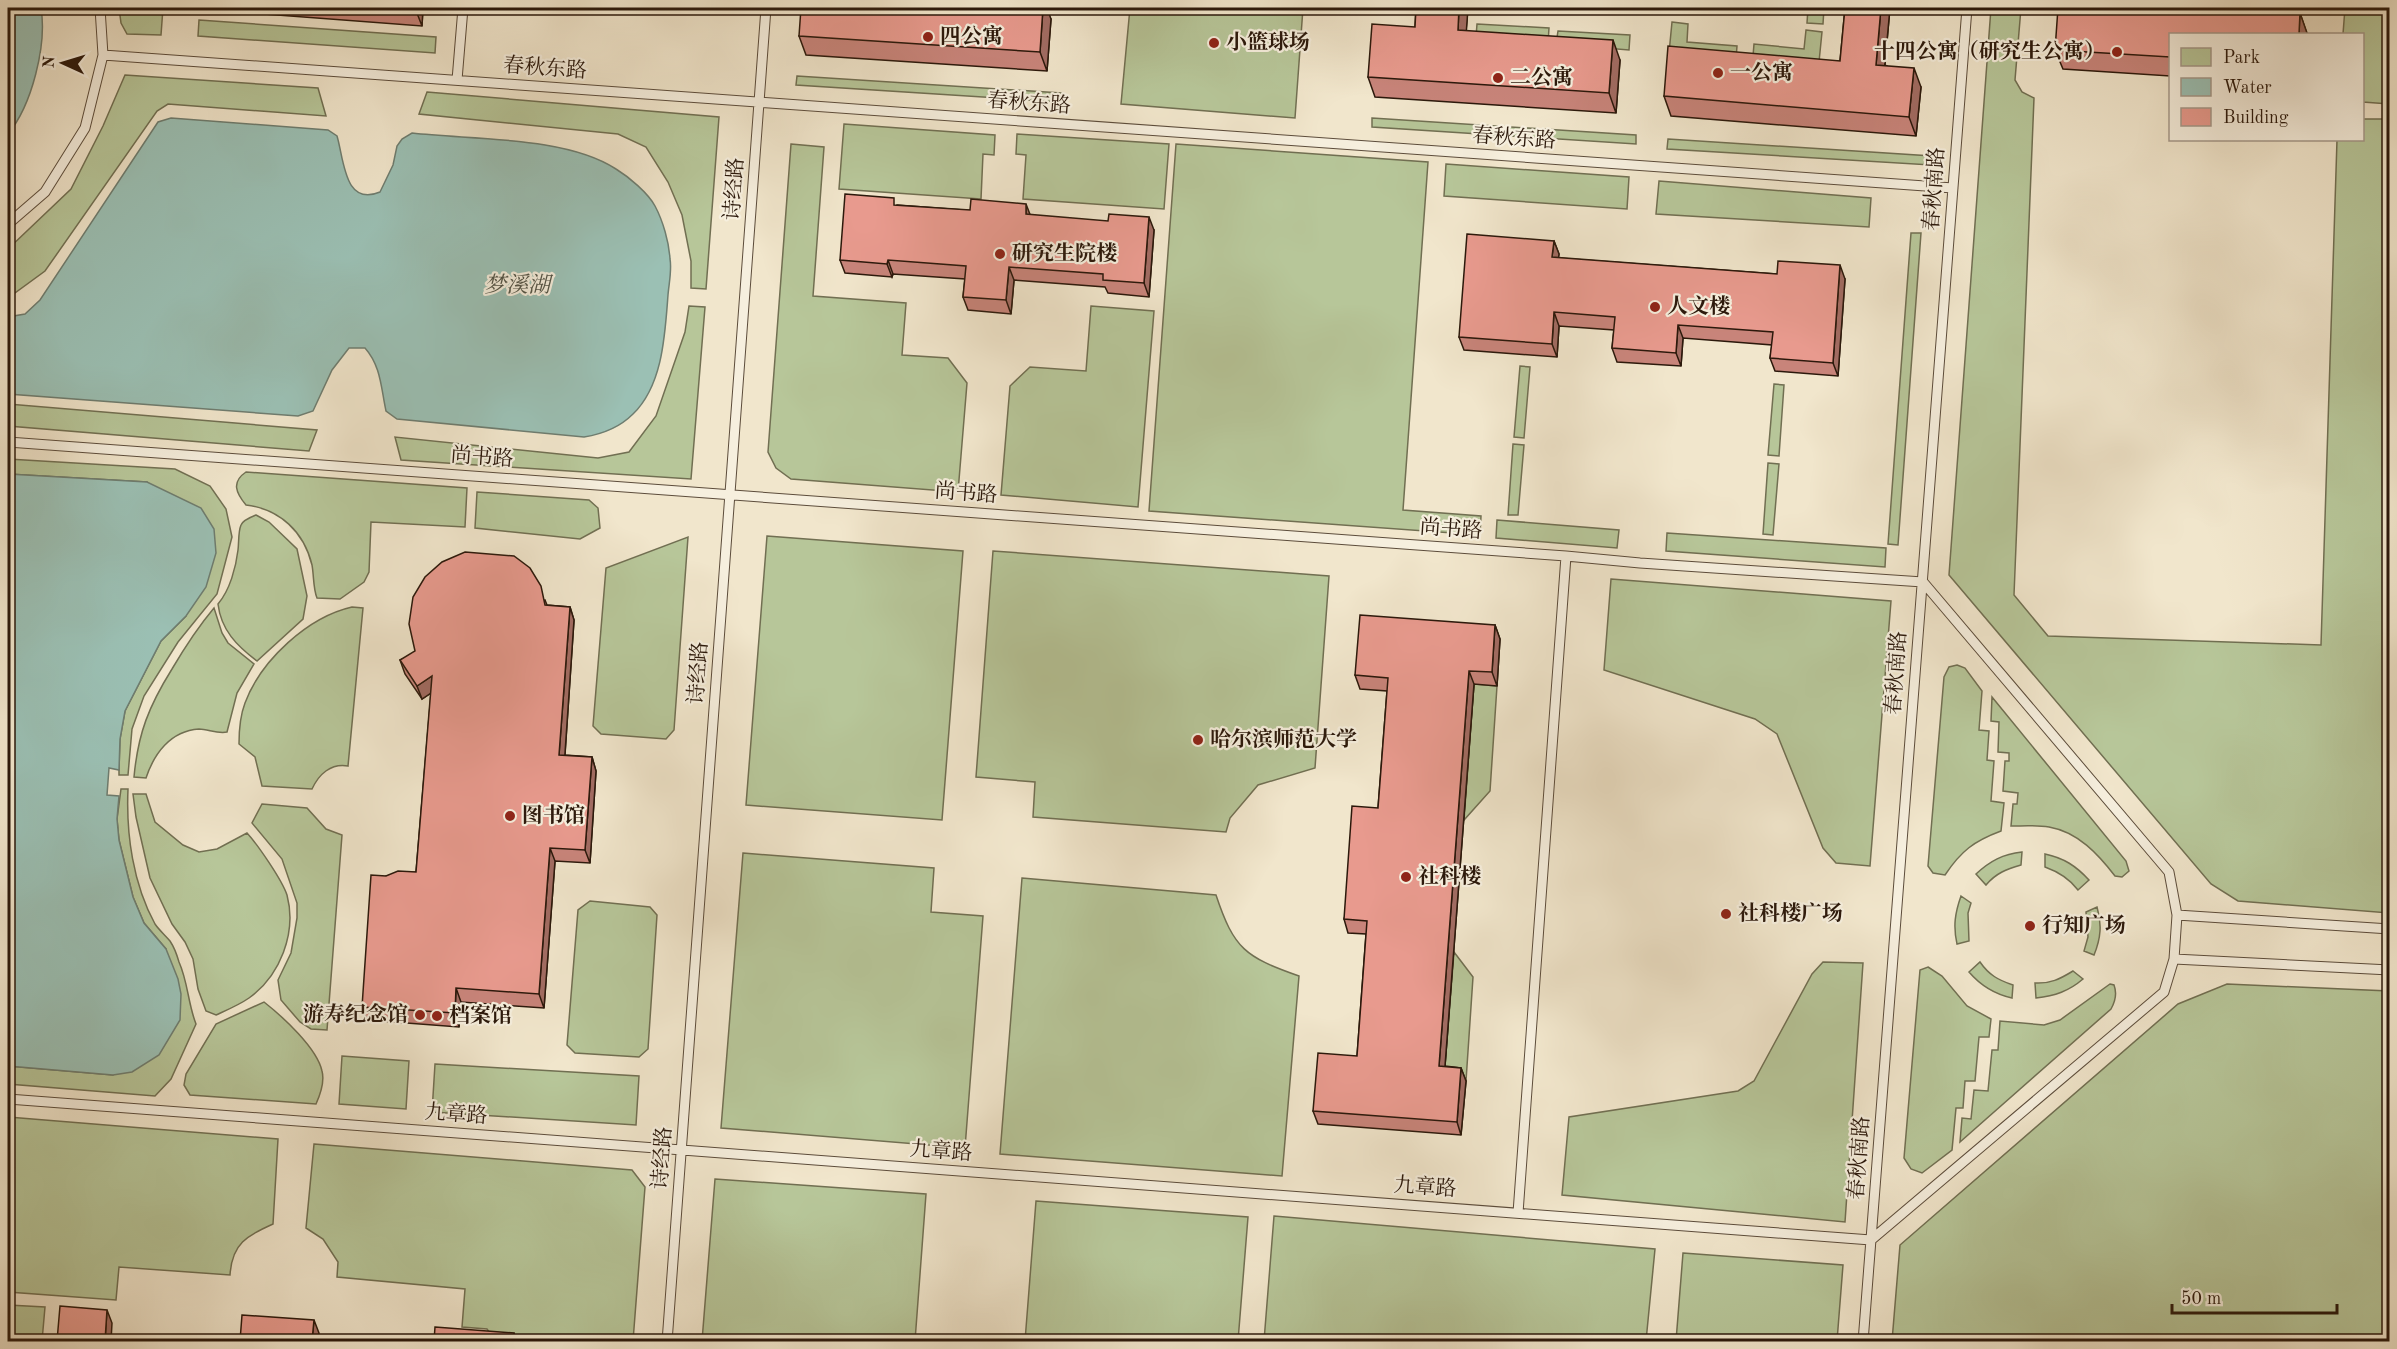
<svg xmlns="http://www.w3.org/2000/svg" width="2397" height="1349" viewBox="0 0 2397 1349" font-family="'Old Standard TT','Noto Serif SC',serif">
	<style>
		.green { fill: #b7c699; stroke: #716f52; stroke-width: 1.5 }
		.water { fill: #9bc0b4; stroke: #6e7d70; stroke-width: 1.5 }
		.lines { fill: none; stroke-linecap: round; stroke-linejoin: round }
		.service-casing { stroke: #5c4c3b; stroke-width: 11 }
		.service { stroke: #f6efde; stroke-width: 9 }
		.wall { fill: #c8847a; stroke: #2b180b; stroke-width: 1.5 }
		.shaded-wall { fill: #a26c63; stroke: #2b180b; stroke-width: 1.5 }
		.building { fill: #e89a8e; stroke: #2b180b; stroke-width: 1.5 }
		.poi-dot { fill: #8f2418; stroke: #f6efde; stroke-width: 2 }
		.labels { text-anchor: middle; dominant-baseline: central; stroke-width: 4.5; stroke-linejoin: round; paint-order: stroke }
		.poi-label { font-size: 21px; font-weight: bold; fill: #2b180b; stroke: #f6efde; text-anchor: start }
		.street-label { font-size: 21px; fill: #2b180b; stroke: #f6efde }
		.water-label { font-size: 22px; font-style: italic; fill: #525346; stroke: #f6efde }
	</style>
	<rect width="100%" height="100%" fill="#f1e6cc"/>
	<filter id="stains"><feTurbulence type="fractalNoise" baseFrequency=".00333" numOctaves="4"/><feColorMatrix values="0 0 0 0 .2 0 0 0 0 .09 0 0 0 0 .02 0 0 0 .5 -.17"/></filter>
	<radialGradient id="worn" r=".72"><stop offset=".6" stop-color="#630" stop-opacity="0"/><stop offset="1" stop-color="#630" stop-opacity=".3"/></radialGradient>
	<!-- green -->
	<path class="green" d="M119,8H163L161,35L127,34L121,23Z
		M1130,8H1303L1295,118L1121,104Z
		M1808,8H1824L1823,24L1807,23Z
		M1991,8H2021L2015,80L2022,92L2034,98L2014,595L2048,636L2321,645L2337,140H2362L2363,119H2389V913L2238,901L2211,884L1949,575Z
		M2345,8H2389V104L2363,102L2362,34H2343Z
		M199,20L436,37L435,53L198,36Z
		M1672,22L1688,24L1687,42L1737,46L1736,59L1669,53Z
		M1477,24L1549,28L1548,43L1476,37Z
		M1806,30L1822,32L1819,62L1753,56L1754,44L1804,49Z
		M1558,31L1630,35L1629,50L1556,44Z
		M125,75L318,88L326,116L168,104L157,111L45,271L8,298V249L71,189L103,126Z
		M797,76L1061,93L1060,102L796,85Z
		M427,92L719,117L706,289L691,288V261L682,215L668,182L646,147L618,134L419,114Z
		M1372,118L1636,135V144L1372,127Z
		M844,124L995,135L994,155L983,154L981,199L839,189Z
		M1017,134L1169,144L1164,209L1023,199L1026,155L1016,154Z
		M1668,139L1932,156L1931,165L1667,149Z
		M791,144L824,147L813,296L906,303L902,355L948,358L967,383L958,492L791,479L776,468L768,452Z
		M1176,144L1428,162L1403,510L1481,516L1480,535L1149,511Z
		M1446,164L1629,177L1627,209L1444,196Z
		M1659,181L1871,198L1869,227L1656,214Z
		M1911,233H1921L1898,545L1888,544Z
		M689,306L705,307L691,479L401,460L395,437L598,458L629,452L656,416L685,332Z
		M1091,306L1154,311L1138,507L1001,495L1010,386L1030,367L1086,371Z
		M1520,366L1530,367L1524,438L1514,437Z
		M1774,384L1784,385L1779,456L1768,455Z
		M8,404L317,430L309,451L8,426Z
		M1513,444L1524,445L1518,515H1508Z
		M8,459L175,469L210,486L226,509L232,537L217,594L178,642L144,696L132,729L128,775H119V770L120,739L125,711L161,641L186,616L147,482L8,474Z
		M1768,463L1779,464L1773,535L1763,534Z
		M246,472L467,488L465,527L371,522L369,572L364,582L340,599L317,598C313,588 314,576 312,565C304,532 280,509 246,505C236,493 231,482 246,472Z
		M477,492L589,500L598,508L600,528L580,539L475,528Z
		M256,515L269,522L297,549L307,596L303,619L257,661C237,646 221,630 218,604C230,590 236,567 238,550C239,543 238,532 241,525C243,520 251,517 256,515Z
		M1497,520L1619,530L1617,548L1496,538Z
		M1667,533L1886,548L1885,567L1666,551Z
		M767,536L963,551L942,820L746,805Z
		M688,537L674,730L666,739L601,734L593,726L606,568Z
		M993,551L1329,576L1315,768L1258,785L1230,818L1226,832L1033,817L1035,782L976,777Z
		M1611,579L1891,601L1870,866L1836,863L1823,848L1777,734L1755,719L1604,670Z
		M352,607L363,608L348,766C331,763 319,774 312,789L262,786L255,757L239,744C239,730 240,716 245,703C261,660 308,617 352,607Z
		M214,608L222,633L228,643L254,664L237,693L227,732C217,734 208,729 199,729C170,731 154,754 146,778L134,777C138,733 149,706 172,669C185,647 198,627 214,608Z
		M1957,665L1965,668L1982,691L1979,730L1989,731L1987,760L1994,761L1991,801L2004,803L2001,831C1974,841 1961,851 1945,875L1933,873L1928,866L1944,677L1949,667Z
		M1474,684L1497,686L1490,791L1464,820Z
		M1992,697L2126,861L2129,871L2122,877L2115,876C2098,854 2078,832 2049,827C2037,825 2023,826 2011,826L2013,804H2017L2018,793L2003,791L2005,761H2009V753L1998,752L1999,722L1991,721Z
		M121,789H128C126,834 133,884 155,924C159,930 165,935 170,941C174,947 177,955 179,962C188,982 188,1004 196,1024L171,1079L155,1096L8,1084V1066L113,1075L166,949L144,923L133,897L119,840L117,819Z
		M133,794H146L155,822L183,845L199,852L217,849L247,833C258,845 282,880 287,895C297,933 280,976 249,998C239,1005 227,1010 216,1015L206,1011L198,989L193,959L185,942L172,924L150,878L136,817Z
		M262,804L307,808L326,829L342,835L327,1030L311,1029L300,1022L281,1000L278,980L291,953L297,918V903L282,859L252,823Z
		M2022,852L2021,865C2007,869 1996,873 1986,885L1976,874C1990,861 2003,854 2022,852Z
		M743,853L934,868L931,912L983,916L965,1148L721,1128Z
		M2045,854C2064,858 2076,866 2089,880L2078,890C2069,878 2059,872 2045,867Z
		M1022,878L1216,895C1234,949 1245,957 1299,976L1282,1176L1000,1154Z
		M1961,896L1971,903L1968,913L1969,941L1957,944C1953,926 1955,913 1961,896Z
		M590,901L650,907L657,915L648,1049L639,1057L575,1053L567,1045L578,910Z
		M2097,907C2102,924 2101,938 2094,955L2084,951L2088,937L2086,912Z
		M1454,952L1473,977L1466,1081L1444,1079Z
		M1823,962L1863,963L1845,1222L1562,1195L1569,1117L1738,1091L1754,1081L1812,974Z
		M1980,962C1989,975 1998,980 2013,985L2012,998C1994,994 1981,986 1969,972Z
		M1928,967L1942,976L1967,1006L1991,1019L1989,1037H1979L1975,1081H1965L1963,1108H1956L1952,1150L1922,1173L1911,1169L1904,1158L1920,970Z
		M2073,971L2083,979C2069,991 2055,996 2036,998L2035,983C2050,984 2060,979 2073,971Z
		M2110,984L2114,985C2117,993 2115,1002 2111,1009L1960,1142L1962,1118L1971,1119L1974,1090L1988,1091L1992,1050H1998L2000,1021L2044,1025L2060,1020Z
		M2227,984L2389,991V1341H1892L1900,1245L2178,1004Z
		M264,1002C283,1017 317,1048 322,1071C325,1082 320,1095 316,1104L190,1095L184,1085L186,1074L216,1024Z
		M342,1056L409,1061L406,1109L339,1104Z
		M435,1064L639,1076L636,1125L432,1112Z
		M8,1117L278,1139L273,1224C247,1236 232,1243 230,1275L119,1267L116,1300L8,1292Z
		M314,1144L632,1170L645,1187L633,1341H530V1339L492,1336L487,1329L462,1327L465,1289L337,1277L338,1262L323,1239L306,1228Z
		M715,1179L926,1194L915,1341H702Z
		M1036,1201L1248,1217L1238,1341H1025Z
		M1274,1216L1655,1249L1646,1341H1264Z
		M1683,1253L1843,1265L1837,1341H1676Z
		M8,1305L45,1307L42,1341H8Z"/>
	<!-- water -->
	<path class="water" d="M8,8H41C47,45 32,105 8,134Z
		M171,118L328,130L337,136C344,159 344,207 380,192L393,165L397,146L402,139L412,133C472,140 566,136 616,169C629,177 648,193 655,206C663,221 669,242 670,259C672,270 669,283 668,295C665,334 663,385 633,414C619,428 603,434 584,437L397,419L386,411C381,388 381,366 365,348H349L332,370L313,411L298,416L8,394V317L25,314L40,300L158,122Z
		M8,474L147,482L201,508L214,529L216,553L206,587L186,616L161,641L125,711L120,739L119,770L109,768L107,795L119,796L117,819L119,840L133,897L144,923L166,949L178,979L181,994L180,1020L159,1055L132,1072L113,1075L8,1066V779L11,760H8Z"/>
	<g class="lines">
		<defs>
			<path id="service" d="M103,55L1953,188
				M457,80L463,8
				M8,224L45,192L85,128L103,55L100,8
				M8,442L1566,556L1640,563L1923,582L2169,872L2177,915L2174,959L2164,992L1871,1240L8,1099
				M2177,915L2390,929
				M2174,959L2390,970
				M1518,1213L1566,556
				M667,1342L766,8
				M1863,1342L1967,8"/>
		</defs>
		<!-- service casing -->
		<use href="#service" class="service-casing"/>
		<!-- service -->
		<use href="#service" class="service"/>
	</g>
	<!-- wall -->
	<path class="wall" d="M198,8H423L422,26L199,9Z
		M1416,8H1468L1466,31L1620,60L1616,113L1375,97L1368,77L1415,27Z
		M1845,8H1890L1885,65L1921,87L1916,136L1671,116L1664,96L1840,61Z
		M2300,13L2307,34H2170V76L2063,69L2055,50Z
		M1051,19L1047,71L806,55L799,36Z
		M897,205L1030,215L1154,230L1149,297L1108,293L1105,287L1014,280L1011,314L968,310L963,297L965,279L893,274L892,277L845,273L840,260Z
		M1554,241L1559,254L1558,258L1845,279L1838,376L1775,371L1770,358L1772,345L1683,338L1681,366L1617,362L1612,348L1614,330L1559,326L1557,357L1464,350L1459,337Z
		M545,600L547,605L570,607L574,620L565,755L592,757L596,771L590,863L555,861L544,1008L461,1002L459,1027L367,1020L362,1007L386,876L416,872L431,693L422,699L405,674L400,660Z
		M1495,625L1500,639L1497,686L1474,684L1445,1066L1461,1068L1466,1081L1461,1135L1318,1124L1313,1111L1357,1056L1366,934L1348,933L1344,919L1378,808L1387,691L1360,689L1355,675Z"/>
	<!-- shaded-wall -->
	<path class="shaded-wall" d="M415,8H423L422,26Z
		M1043,8H1047L1051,19L1047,71L1040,52Z
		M1459,8H1468L1465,50L1458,30Z
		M1881,8H1890L1883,84L1876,65Z
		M2300,13L2307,33V34H2299Z
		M1613,40L1620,60L1616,113L1609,93Z
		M1914,68L1921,87L1916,136L1909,117Z
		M1026,204L1031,217L1026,214Z
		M1149,217L1154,230L1149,297L1144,283Z
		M1554,241L1559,254L1557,271L1552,257Z
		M888,260L893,274L892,277L887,264Z
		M1840,265L1845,279L1838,376L1833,363Z
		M1009,267L1014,280L1011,314L1006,300Z
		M1554,312L1559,326L1557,357L1552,344Z
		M1678,325L1683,338L1681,366L1676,353Z
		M570,607L574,620L564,768L559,755Z
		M1495,625L1500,639L1497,686L1492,672Z
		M1469,671L1474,684L1444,1079L1439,1066Z
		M432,676L437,689L422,699L417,686Z
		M592,757L596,771L590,863L585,850Z
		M550,848L555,861L544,1008L539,994Z
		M456,988L461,1002L459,1027L455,1013Z
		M1461,1068L1466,1081L1461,1135L1457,1122Z
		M107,1310L112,1323L111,1341H105Z
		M314,1320L319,1333L318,1341H312Z
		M514,1333L517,1341H513Z"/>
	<!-- building -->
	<path class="building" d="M801,8H1043L1040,52L799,36Z
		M1416,8H1459L1458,30L1613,40L1609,93L1368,77L1372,24L1415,27Z
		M1845,8H1881L1876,65L1914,68L1909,117L1664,96L1668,46L1840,61Z
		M2058,8H2216L2300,13L2299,34H2170V57L2055,50Z
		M845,194L894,198V205L970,210L971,199L1026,204V214L1108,221L1109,214L1149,217L1144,283L1103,280V274L1009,267L1006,300L963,297L966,266L888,260L887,264L840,260Z
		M1467,234L1554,241L1552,257L1777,274L1778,261L1840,265L1833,363L1770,358L1773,332L1678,325L1676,353L1612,348L1615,317L1554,312L1552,344L1459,337Z
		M465,552L514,556L530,568L541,586L545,605L570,607L559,755L592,757L585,850L550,848L539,994L456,988L455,1013L362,1007L371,875L386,876L398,871L416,872L432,676L417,686L400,660L415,651L409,624L413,597L425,577L442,562Z
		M1360,615L1495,625L1492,672L1469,671L1439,1066L1461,1068L1457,1122L1313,1111L1318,1053L1357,1056L1367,921L1344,919L1352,806L1378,808L1388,678L1355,675Z
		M60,1306L107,1310L105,1341H111H57Z
		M242,1315L314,1320L312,1341H240Z
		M435,1327L514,1333L513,1341H434Z"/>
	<!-- markers -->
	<g class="poi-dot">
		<circle cx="928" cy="37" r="6"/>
		<circle cx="1214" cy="43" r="6"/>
		<circle cx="2117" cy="52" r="6"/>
		<circle cx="1718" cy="73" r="6"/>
		<circle cx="1498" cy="78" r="6"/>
		<circle cx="1000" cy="254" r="6"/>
		<circle cx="1655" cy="307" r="6"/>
		<circle cx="1198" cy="740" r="6"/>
		<circle cx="510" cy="816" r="6"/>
		<circle cx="1406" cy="877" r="6"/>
		<circle cx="1726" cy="914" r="6"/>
		<circle cx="2030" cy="926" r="6"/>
		<circle cx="420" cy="1015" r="6"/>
		<circle cx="437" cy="1016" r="6"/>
	</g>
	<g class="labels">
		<!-- poi labels -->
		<g class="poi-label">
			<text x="940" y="37">四公寓</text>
			<text x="1226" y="43">小篮球场</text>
			<text x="2105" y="52" text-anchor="end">十四公寓（研究生公寓）</text>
			<text x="1730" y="73">一公寓</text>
			<text x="1510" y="78">二公寓</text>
			<text x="1012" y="254">研究生院楼</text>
			<text x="1667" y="307">人文楼</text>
			<text x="1210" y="740">哈尔滨师范大学</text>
			<text x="522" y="816">图书馆</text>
			<text x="1418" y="877">社科楼</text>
			<text x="1738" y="914">社科楼广场</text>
			<text x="2042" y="926">行知广场</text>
			<text x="408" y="1015" text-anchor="end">游寿纪念馆</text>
			<text x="449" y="1016">档案馆</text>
		</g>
		<!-- street labels -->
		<g class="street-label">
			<text transform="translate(545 69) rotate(4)">春秋东路</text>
			<text transform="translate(1029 104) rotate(4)">春秋东路</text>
			<text transform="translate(1514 139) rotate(4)">春秋东路</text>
			<text transform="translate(735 189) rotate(-86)">诗经路</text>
			<text transform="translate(1935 189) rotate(-86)">春秋南路</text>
			<text transform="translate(482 458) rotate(4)">尚书路</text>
			<text transform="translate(966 494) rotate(4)">尚书路</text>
			<text transform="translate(1451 530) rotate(4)">尚书路</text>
			<text transform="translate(699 673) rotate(-86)">诗经路</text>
			<text transform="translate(1897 673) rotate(-86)">春秋南路</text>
			<text transform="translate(456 1115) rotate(4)">九章路</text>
			<text transform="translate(941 1152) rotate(4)">九章路</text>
			<text transform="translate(663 1158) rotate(-86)">诗经路</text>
			<text transform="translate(1860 1158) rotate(-86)">春秋南路</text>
			<text transform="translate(1425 1188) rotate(4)">九章路</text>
		</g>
		<!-- water labels -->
		<g class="water-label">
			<text x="517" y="286">梦溪湖</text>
		</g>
	</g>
	<!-- margin -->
	<rect width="2397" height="1349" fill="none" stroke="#f1e6cc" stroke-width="30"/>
	<rect x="9" y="9" width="2379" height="1331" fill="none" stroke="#2b180b" stroke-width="3"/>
	<rect x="15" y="15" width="2367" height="1319" fill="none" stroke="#2b180b" stroke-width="1.5"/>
	<!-- legend -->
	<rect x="2169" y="33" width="195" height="108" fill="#f6efde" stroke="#a5998a" stroke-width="1.5"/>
	<rect x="2181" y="48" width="30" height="18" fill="#b7c699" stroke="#a5998a" stroke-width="1.5"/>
	<text x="2223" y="63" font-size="18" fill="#2b180b">Park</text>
	<rect x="2181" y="78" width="30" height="18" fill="#9bc0b4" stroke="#a5998a" stroke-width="1.5"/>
	<text x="2223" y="93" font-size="18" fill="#2b180b">Water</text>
	<rect x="2181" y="108" width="30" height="18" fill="#e89a8e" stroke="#a5998a" stroke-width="1.5"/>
	<text x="2223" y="123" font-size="18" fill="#2b180b">Building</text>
	<!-- north arrow -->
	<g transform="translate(63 63) rotate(274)" stroke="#f6efde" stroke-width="4.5" paint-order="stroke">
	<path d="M0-4.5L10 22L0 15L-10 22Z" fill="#2b180b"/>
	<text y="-9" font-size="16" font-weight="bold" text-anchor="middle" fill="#2b180b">N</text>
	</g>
	<!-- scale -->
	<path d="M2172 1304v9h165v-9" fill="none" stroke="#2b180b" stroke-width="3"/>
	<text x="2181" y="1304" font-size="18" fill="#2b180b" stroke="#f6efde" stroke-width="4.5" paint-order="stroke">50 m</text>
	<rect width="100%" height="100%" filter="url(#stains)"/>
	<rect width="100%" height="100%" fill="url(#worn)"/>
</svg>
